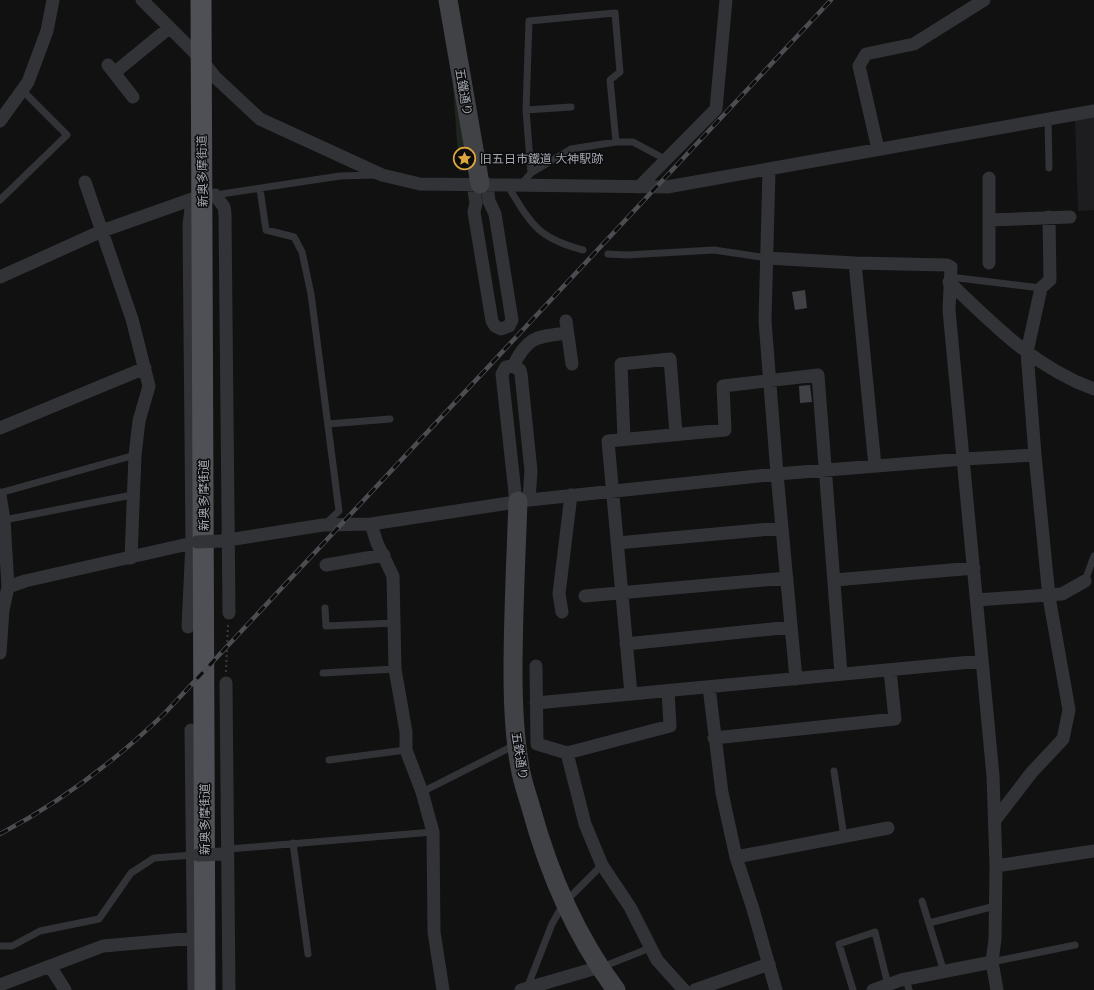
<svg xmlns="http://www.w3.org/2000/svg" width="1094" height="990" viewBox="0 0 1094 990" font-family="'PT Sans','Noto Sans JP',sans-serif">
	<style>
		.built { fill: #1d1d1f }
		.green { fill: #1e241e }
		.building { fill: #404145 }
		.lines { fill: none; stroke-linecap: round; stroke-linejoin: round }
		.path { stroke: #383a3d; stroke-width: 2; stroke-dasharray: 2 3; stroke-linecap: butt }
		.lane { stroke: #323337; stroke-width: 7 }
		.street { stroke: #323337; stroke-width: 13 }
		.secondary { stroke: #404246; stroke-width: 19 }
		.primary { stroke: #4e5055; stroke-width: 21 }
		.rail-casing { stroke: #4b4d51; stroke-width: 4.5 }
		.rail { stroke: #0c0c0d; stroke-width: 3; stroke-dasharray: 9; stroke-linecap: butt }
		.street-bridge { stroke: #323337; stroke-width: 13 }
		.labels { text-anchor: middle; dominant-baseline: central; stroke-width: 3; stroke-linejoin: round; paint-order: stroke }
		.street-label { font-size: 12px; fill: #a3a8b1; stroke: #0c0c0d }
		.poi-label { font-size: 12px; fill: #a3a8b1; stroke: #0c0c0d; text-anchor: start }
	</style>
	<rect width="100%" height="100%" fill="#111112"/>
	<!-- built -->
	<path class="built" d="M1094,114V210L1078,211L1075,117Z"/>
	<!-- green -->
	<path class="green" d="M451,55L472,169L459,171Z"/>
	<!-- building -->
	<path class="building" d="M805,290L807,308L795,310L792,292Z
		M810,385L812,402L800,403L799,386Z"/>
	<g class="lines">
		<!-- path -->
		<path class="path" d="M226,672L228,624"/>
		<!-- lane -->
		<path class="lane" d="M526,110L571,107
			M1048,119L1049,168
			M531,173L571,149L616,142H633L665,159
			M508,186C531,224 537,238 583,250
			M520,186L531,173L526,110L529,21L615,13L620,72L610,80L616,142
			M260,189L266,230L294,237L302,252L311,294L339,511L325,524
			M215,195L340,176L376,175
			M0,200L67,135L22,90
			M608,254L627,255L714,250L767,258
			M950,277L1041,288
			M328,424L390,419
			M0,493L135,455
			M4,520L132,495
			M1085,581L1094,556
			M325,608L326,626L394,623
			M323,673L395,669
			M329,760L406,750
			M834,771L844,837
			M422,792L515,745
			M293,843L308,954
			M229,849L433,832
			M922,901L944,972
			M929,923L995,906
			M0,946H12L40,931L99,919L131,873L154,858L193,855
			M992,962L1075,945
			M602,967L650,948
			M906,979L909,990
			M527,988L552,924L564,903L602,865
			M853,990L839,944L875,932L888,985"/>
		<!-- street -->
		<path class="street" d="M142,0L201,59L215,77L260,119L382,175L420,184L667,187L1094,111
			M108,65L133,97
			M114,73L169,28
			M0,121L28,82L47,31L53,0
			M878,149L859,66L866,54L914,44L984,0
			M769,170L765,321L777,474L796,679
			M989,178V263
			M85,182L132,319L149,386L139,421L135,455L131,558
			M473,184L476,203L474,212L492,321L495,326L501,329L509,326L512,320L495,214L489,201L487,184
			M639,187L716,109L726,0
			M215,195L224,207L225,214L229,613
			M989,220L1070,217
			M767,258L855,263L947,265L951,267L949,310L993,776L996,866L995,939L992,962L997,990
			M855,263L875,466
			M0,277L102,231L198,197
			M949,282C993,324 1035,368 1094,389
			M566,321L572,364
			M513,366C528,336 536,337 567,333
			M0,428L145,368
			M624,439L621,364L670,359L676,433
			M0,495L4,520L8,587L3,610L0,653
			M516,502L502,374L506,367L513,366L520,370L521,374L531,471L529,500
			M371,524L377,543L393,576L395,669L406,732V750L422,792L433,832L434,932L443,990
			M222,541L323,525L371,524L529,500L777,474L964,459L1035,455
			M617,543L782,528
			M326,565L384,555
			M835,580L974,568
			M8,587L25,581L197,542
			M585,596L787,578
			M977,600L1062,594L1085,581
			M562,612L559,594L571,495
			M188,627L192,542L189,224L192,201
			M626,644L791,627
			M536,666L537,744L567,753L585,824L602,865L630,907L657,960L684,990
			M226,683L229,990
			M709,687L722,793L736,857L753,909L776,990
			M631,694L608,441L725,430L723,386L818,375L841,674
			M536,703L982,661
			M191,730L194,990
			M714,738L895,719L890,670
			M567,753L670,726L668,691
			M995,820L1032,772L1063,739L1069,710L1049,597L1035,455L1027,352L1041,288L1050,280L1049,217
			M736,857L888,828
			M996,866L1094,851
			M50,966L65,990
			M0,985L103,946L195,938
			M521,990L600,967
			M695,990L769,964
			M873,990L901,980L992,962"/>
		<!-- secondary -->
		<path class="secondary" d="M448,0L480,184
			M518,501C516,558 513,614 513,671C513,703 514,735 520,767C522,781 527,794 531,808C549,874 575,935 616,990"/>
		<!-- primary -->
		<path class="primary" d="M201,0L205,990"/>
		<defs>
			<path id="rail" d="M0,834C61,802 115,761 164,714L831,0"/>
		</defs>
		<!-- rail casing -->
		<use href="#rail" class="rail-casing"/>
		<!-- rail -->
		<use href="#rail" class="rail"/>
		<!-- street-bridge -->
		<path class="street-bridge" d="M197,542L222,541
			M198,855L223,854"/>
	</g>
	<!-- icons -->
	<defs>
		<symbol id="sight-ring" viewBox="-11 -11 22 22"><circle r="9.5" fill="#0c0c0d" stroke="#dda73d" stroke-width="1.5"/><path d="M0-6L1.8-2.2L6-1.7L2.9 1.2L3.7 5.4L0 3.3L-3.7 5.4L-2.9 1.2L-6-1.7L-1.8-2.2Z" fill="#dda73d"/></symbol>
	</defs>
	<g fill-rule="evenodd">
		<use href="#sight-ring" x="452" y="146" width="25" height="25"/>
	</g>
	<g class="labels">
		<!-- street labels -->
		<g class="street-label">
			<text transform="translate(464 92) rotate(80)">五鐵通り</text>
			<text transform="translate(202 171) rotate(-91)">新奥多摩街道</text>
			<text transform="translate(203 495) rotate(-90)">新奥多摩街道</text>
			<text transform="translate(520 756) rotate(81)">五鉄通り</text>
			<text transform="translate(204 819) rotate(-90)">新奥多摩街道</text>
		</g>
		<!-- poi labels -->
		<g class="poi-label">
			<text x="480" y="158">旧五日市鐵道 大神駅跡</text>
		</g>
	</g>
</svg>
